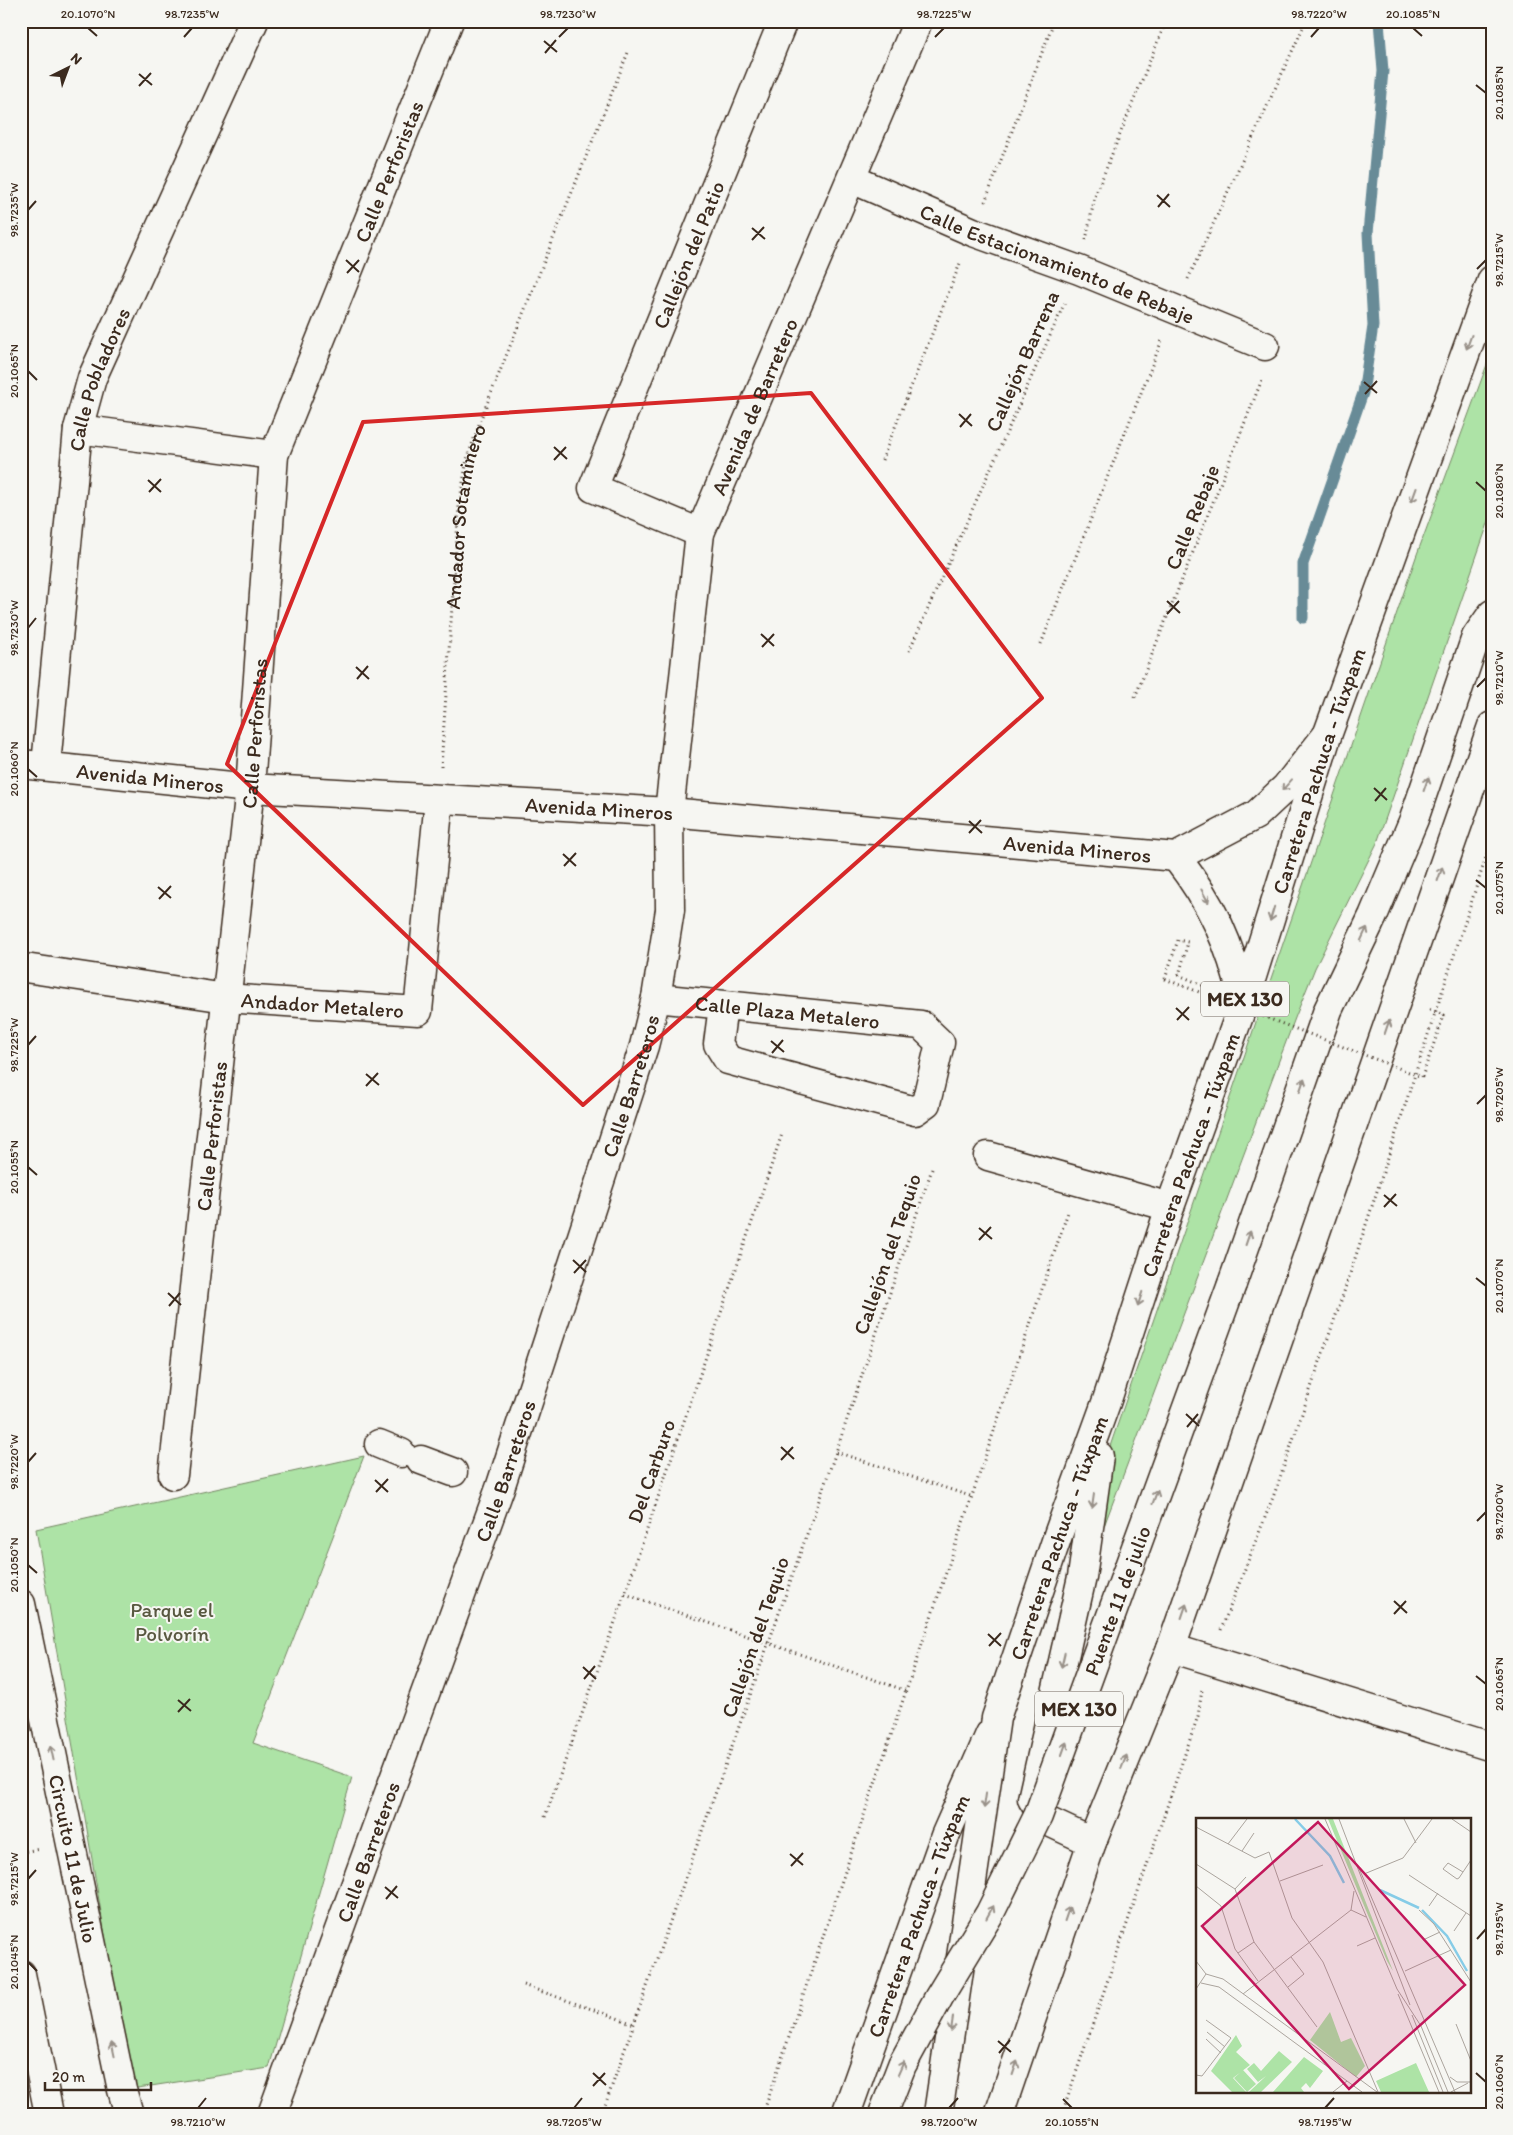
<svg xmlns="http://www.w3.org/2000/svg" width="1513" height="2135" viewBox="0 0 1513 2135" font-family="Itim,sans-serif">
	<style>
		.green { fill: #ade3a6; stroke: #748662 }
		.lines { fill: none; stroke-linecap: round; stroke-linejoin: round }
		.stream { stroke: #688b97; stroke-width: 11 }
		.minor-casing { stroke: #3b2a1e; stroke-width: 31 }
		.major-casing { stroke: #3b2a1e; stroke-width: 31 }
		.path { stroke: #3b2a1e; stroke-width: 3; stroke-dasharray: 1 4; stroke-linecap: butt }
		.minor { stroke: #f6f6f2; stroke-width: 28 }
		.major { stroke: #f6f6f2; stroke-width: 28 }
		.major-bridge-casing { stroke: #3b2a1e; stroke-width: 31; stroke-linecap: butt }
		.path-bridge { stroke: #3b2a1e; stroke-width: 3; stroke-dasharray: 1 4; stroke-linecap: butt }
		.major-bridge { stroke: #f6f6f2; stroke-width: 28 }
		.oneway { stroke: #989088 }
		.marked { fill: none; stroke: #d62828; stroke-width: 4; stroke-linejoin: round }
		.ticks { fill: none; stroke: #3b2a1e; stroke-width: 2 }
		.labels { text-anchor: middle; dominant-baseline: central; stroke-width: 4; stroke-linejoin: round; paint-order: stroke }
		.shield { fill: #f6f6f2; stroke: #73675e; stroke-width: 1 }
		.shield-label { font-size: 20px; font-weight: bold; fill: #3b2a1e }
		.street-label { font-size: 21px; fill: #3b2a1e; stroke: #f6f6f2 }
		.park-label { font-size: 21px; fill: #585840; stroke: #f6f6f2 }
		.inset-river { fill: none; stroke: #86cce7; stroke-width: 2.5 }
		.inset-road { fill: none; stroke: #aba49d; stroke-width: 1 }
		.view { fill: #c2185b; fill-opacity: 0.15; stroke: #c2185b; stroke-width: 2.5 }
		.inset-edge { fill: none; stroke: #3b2a1e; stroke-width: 2.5 }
		.neatline { fill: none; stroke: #3b2a1e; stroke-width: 2 }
		.ticks-label { font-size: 12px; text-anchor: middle; fill: #3b2a1e }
	</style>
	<rect width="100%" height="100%" fill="#f6f6f2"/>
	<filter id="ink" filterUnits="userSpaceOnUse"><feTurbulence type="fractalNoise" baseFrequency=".02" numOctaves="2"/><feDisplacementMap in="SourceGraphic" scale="10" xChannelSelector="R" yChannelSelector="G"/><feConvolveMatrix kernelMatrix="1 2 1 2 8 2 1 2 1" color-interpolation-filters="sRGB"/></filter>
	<g filter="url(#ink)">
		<!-- green -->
		<path class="green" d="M1492,351V512L1377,843L1315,968L1295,1018L1089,1566L1106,1458L1416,557Z
			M364,1456L253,1743L352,1777L269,2068L131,2089L36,1529Z"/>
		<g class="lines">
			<!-- stream -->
			<path class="stream" d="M1303,618V564L1363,393L1373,326L1368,233L1383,71L1379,21"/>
			<defs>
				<g id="minor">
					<path id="s2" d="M852,179L973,232L1079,270L1265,346"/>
					<path d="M78,429L274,455"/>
					<path id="s3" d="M700,533L593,488L783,21"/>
					<path id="s4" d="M21,764L250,788L669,812L1176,857L1256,815L1286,787L1327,735"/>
					<path id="s5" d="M46,765L78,429L92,378L254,21"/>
					<path d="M1176,857C1213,905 1230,943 1244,1002"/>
					<path id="s6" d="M25,968L226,998L418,1011L439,800"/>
					<path id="s7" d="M656,998L921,1025L940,1043L926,1103L915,1111L728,1060L718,1044L723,1006"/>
					<path d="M988,1156L1170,1207"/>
					<path d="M379,1444L401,1453"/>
					<path d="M421,1460L453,1472"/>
					<path id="s8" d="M173,1475L250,788L274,455L449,21"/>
					<path id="s9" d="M21,1604L122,2090L129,2114"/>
					<path d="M1171,1648L1492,1747"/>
					<path d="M21,1974L49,2114"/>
					<path id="s10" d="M272,2114L500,1488L644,1046L656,998L670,910L669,812L700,533L918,21"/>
					<path id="s11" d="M846,2114L945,1836L990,1734"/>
					<path d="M999,2114L1092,1842L1171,1648L1492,726"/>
				</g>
				<g id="major">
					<path d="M1232,1284L1328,1010L1373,916L1414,819L1476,637L1492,614"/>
					<path d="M1092,1842L1045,1820L1032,1799L1082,1577L1099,1456"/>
					<path id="s12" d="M938,2114L996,1718L1059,1532L1107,1400L1170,1207L1244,1002L1328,733L1492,280"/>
				</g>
			</defs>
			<!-- minor casing -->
			<use href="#minor" class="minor-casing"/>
			<!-- major casing -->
			<use href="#major" class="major-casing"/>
			<!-- path -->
			<g class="path">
				<path d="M21,22L24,21"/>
				<path d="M985,202L1054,21"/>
				<path d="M1086,240L1095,196L1166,21"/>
				<path d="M1188,279L1306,21"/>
				<path d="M882,460L961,261"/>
				<path d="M1041,644L1162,340"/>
				<path d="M909,651L1066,300"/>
				<path d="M1135,697L1263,377"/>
				<path id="s1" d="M441,767L459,506L467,459L482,416L629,50"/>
				<path d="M1165,979L1178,940L1188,942L1179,975L1207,987"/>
				<path d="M1422,1077L1444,1015L1428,1009"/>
				<path d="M836,1452L973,1497"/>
				<path d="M625,1594L907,1691"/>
				<path d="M1221,1630L1275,1492L1345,1289L1492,839"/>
				<path d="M545,1817L625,1594L782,1134"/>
				<path d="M21,1852L40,1849"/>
				<path d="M523,1985L634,2024"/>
				<path d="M602,2114L836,1452L932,1169"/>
				<path d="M763,2114L1068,1212"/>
				<path d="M1062,2114L1198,1716L1202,1690"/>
			</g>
			<!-- minor -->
			<use href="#minor" class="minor"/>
			<!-- major -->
			<use href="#major" class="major"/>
			<defs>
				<g id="major-bridge">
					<path id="s13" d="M883,2114L902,2065L939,1997L990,1913L1038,1816L1232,1284"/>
				</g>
			</defs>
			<!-- major-bridge casing -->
			<use href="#major-bridge" class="major-bridge-casing"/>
			<!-- path-bridge -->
			<path class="path-bridge" d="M1165,979L1422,1077"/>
			<!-- major-bridge -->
			<use href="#major-bridge" class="major-bridge"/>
		</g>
		<!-- one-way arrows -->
		<defs><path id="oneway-shaft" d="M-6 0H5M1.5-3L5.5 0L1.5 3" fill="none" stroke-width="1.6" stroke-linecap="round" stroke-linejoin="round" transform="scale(1.25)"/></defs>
		<g class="oneway">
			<use href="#oneway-shaft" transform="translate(1469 342) rotate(110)"/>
			<use href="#oneway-shaft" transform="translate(1414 495) rotate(110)"/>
			<use href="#oneway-shaft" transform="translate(1426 784) rotate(-71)"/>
			<use href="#oneway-shaft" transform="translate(1287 785) rotate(132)"/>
			<use href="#oneway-shaft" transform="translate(1440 874) rotate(-71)"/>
			<use href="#oneway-shaft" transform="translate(1205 896) rotate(61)"/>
			<use href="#oneway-shaft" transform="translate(1272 914) rotate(107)"/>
			<use href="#oneway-shaft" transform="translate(1364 934) rotate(-65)"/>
			<use href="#oneway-shaft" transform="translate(1387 1027) rotate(-71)"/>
			<use href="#oneway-shaft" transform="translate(1302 1085) rotate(-71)"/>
			<use href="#oneway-shaft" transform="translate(1248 1238) rotate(-71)"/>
			<use href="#oneway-shaft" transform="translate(1140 1299) rotate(108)"/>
			<use href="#oneway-shaft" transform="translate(1155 1497) rotate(-70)"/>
			<use href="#oneway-shaft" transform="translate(1093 1501) rotate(98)"/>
			<use href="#oneway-shaft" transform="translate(1184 1611) rotate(-71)"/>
			<use href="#oneway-shaft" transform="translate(1063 1660) rotate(103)"/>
			<use href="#oneway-shaft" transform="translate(1064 1749) rotate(-70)"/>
			<use href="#oneway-shaft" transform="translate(52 1753) rotate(-102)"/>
			<use href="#oneway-shaft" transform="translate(1124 1762) rotate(-68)"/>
			<use href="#oneway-shaft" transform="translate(985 1801) rotate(98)"/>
			<use href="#oneway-shaft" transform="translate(990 1912) rotate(-61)"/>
			<use href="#oneway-shaft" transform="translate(1067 1914) rotate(-71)"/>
			<use href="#oneway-shaft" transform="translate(952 2024) rotate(98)"/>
			<use href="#oneway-shaft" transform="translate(113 2049) rotate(-102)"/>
			<use href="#oneway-shaft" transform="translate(901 2068) rotate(-66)"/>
			<use href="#oneway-shaft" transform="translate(1015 2068) rotate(-71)"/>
		</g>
	</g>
	<!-- marked area -->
	<path class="marked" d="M811,393L1042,698L583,1105L227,764L363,422Z"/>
	<!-- ticks -->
	<path class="ticks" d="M88,28L97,36M1413,28L1422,36M184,37L192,28M559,37L568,28M935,37L944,28M1311,37L1319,28M544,41L557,52M545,53L556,40M139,74L152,85M1476,85L1486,93M139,86L151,73M1157,195L1170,207M1158,207L1169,194M28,210L36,201M752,228L765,239M752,240L764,227M346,260L359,272M1477,269L1486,260M347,273L359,260M28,371L37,380M1364,382L1377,393M1365,394L1377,381M959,414L972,426M960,427L971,414M554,447L567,459M554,460L566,447M148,480L161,492M1476,482L1486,491M149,492L161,479M1167,601L1180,613M1167,614L1179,601M28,628L36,618M761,634L774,646M762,647L774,634M356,667L369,679M357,679L368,666M1477,687L1486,678M28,769L37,777M1374,788L1387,800M1375,801L1386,788M969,821L982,833M969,833L981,820M563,854L576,866M564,866L576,853M1476,880L1486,888M158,887L171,898M159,899L171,886M1176,1008L1189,1020M1177,1020L1189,1007M771,1041L784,1052M28,1045L36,1036M772,1053L783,1040M366,1074L379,1085M366,1086L378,1073M1477,1104L1486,1095M28,1167L37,1175M1384,1195L1397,1206M1384,1207L1396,1194M979,1228L992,1239M979,1240L991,1227M573,1260L586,1272M574,1273L586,1260M1476,1278L1486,1286M168,1293L181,1305M169,1306L180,1293M1186,1414L1199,1426M1187,1427L1198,1414M781,1447L794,1459M781,1460L793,1447M28,1462L36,1453M375,1480L388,1492M376,1492L388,1479M1477,1521L1486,1512M28,1565L37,1573M1394,1601L1407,1613M1394,1614L1406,1601M988,1634L1001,1646M989,1646L1001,1633M583,1667L596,1679M1476,1676L1486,1684M584,1679L595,1666M178,1700L191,1711M178,1712L190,1699M790,1854L803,1865M791,1866L803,1853M28,1879L36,1870M385,1887L398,1898M386,1899L397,1886M1477,1939L1486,1929M28,1962L37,1971M998,2041L1011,2052M999,2053L1010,2040M593,2073L606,2085M1476,2073L1486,2082M593,2086L605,2073M1063,2099L1072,2108M198,2108L206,2098M574,2108L582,2098M949,2108L958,2098M1325,2108L1334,2098"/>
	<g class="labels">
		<!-- shield labels -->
		<g class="shield">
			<rect x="1201" y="981.5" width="88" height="35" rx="4"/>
			<rect x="1035" y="1691.5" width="88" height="35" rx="4"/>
		</g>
		<g class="shield-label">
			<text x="1245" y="999">MEX 130</text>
			<text x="1079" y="1709">MEX 130</text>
		</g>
		<!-- street labels -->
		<g class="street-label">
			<text stroke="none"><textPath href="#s8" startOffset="1331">Calle Perforistas</textPath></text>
			<text stroke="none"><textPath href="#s3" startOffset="368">Callejón del Patio</textPath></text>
			<text stroke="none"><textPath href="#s2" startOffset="222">Calle Estacionamiento de Rebaje</textPath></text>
			<text transform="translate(1022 361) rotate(-66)">Callejón Barrena</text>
			<text stroke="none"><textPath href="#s5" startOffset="391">Calle Pobladores</textPath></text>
			<text stroke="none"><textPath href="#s10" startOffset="1786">Avenida de Barretero</textPath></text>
			<text stroke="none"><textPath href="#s1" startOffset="252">Andador Sotaminero</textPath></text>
			<text transform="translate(1192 517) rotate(-68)">Calle Rebaje</text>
			<text stroke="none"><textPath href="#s8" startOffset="746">Calle Perforistas</textPath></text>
			<text stroke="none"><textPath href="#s12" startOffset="1401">Carretera Pachuca - Túxpam</textPath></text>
			<text stroke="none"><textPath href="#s4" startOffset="130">Avenida Mineros</textPath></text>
			<text stroke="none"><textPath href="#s4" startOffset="580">Avenida Mineros</textPath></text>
			<text stroke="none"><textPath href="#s4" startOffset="1060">Avenida Mineros</textPath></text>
			<text stroke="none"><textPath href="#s6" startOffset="300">Andador Metalero</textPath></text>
			<text stroke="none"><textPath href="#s7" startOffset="132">Calle Plaza Metalero</textPath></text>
			<text stroke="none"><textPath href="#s10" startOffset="1089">Calle Barreteros</textPath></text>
			<text stroke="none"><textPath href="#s8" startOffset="341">Calle Perforistas</textPath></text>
			<text stroke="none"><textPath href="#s12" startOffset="996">Carretera Pachuca - Túxpam</textPath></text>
			<text transform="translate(887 1254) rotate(-71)">Callejón del Tequio</text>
			<text stroke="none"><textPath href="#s10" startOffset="684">Calle Barreteros</textPath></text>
			<text transform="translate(651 1471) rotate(-71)">Del Carburo</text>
			<text stroke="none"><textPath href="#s12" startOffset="591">Carretera Pachuca - Túxpam</textPath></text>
			<text stroke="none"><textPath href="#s13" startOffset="566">Puente 11 de julio</textPath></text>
			<text transform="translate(755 1637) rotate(-71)">Callejón del Tequio</text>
			<text stroke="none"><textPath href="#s10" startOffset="279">Calle Barreteros</textPath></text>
			<text stroke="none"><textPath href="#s9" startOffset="260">Circuito 11 de Julio</textPath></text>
			<text stroke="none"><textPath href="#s11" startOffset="211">Carretera Pachuca - Túxpam</textPath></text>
		</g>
		<!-- park labels -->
		<g class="park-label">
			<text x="172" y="1609">Parque el<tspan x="172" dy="24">Polvorín</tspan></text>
		</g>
	</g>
	<!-- overview -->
	<g transform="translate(1196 1818)">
		<rect width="275" height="275" fill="#f6f6f2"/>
		<path d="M132,1H137L197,153L191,143ZM134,194L145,224L155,220L169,248L160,259L114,222ZM40,217L46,228L40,234L54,247L37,260L50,274H36L15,253ZM83,233L96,244L65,274H53L70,258L62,264L51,251L58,245L65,253ZM108,239L127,253L114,270L110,265L105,270L108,274H77ZM220,245L233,274H185L180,263ZM47,252L60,266L51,274L38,260Z" fill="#ade3a6"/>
		<path class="inset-river" d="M99,1L134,38L148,65M184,72L223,90M226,92L251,118L271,153"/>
		<path class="inset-road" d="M129,1L201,171L225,208L252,274M143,1L214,187M208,1L220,25M256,1L275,14M0,9L59,40L73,34L96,100L127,144L182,274M32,26L51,1M46,33L58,15M0,46L39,71L58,124L121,209M162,48L259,274M267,54L252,45L247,51L261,61L263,60L275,42M168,56L207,40L236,1M213,57L275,98M84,63L127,47M0,68L25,88L39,131L62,163M39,71L50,59M233,88L242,75M155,92L170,99M223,92L238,106L275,164M258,113L270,95M227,122L244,114M161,128L179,120M42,135L58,124M0,143L10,156M209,153L255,132M10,156L27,161L181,274M5,165L23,169L166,274M92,169L108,156L95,139M0,171L10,156M47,176L155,92L158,73M202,176L243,274M216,197L247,274M260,206L275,243M11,214L29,229M10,221L25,235M0,257L6,258L35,220L10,202M254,259L261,264H274M137,274L151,263M255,274L272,265"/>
		<path class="view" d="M122,4L269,167L153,271L6,108Z"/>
		<rect width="275" height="275" class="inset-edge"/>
	</g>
	<!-- margin -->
	<rect width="1513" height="2135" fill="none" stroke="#f6f6f2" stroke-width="55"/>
	<!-- north arrow -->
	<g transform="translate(68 68) rotate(42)" stroke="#f6f6f2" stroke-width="4" paint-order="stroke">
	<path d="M0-4L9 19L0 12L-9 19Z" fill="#3b2a1e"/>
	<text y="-8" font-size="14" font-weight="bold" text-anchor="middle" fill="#3b2a1e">N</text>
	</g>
	<!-- scale -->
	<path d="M45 2082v8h106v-8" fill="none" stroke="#3b2a1e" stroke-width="2.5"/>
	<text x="52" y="2082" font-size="15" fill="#3b2a1e" stroke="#f6f6f2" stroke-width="4" paint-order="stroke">20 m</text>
	<rect x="28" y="28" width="1458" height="2080" class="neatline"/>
	<g class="ticks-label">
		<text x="88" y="18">20.1070°N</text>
		<text x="192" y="18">98.7235°W</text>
		<text x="568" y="18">98.7230°W</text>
		<text x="944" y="18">98.7225°W</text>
		<text x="1319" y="18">98.7220°W</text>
		<text x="1413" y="18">20.1085°N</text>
		<text transform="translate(1499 93) rotate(-90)" y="4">20.1085°N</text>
		<text transform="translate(14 210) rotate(-90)" y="4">98.7235°W</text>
		<text transform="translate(1499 260) rotate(-90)" y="4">98.7215°W</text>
		<text transform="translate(14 371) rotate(-90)" y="4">20.1065°N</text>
		<text transform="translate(1499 491) rotate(-90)" y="4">20.1080°N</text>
		<text transform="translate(14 628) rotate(-90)" y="4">98.7230°W</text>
		<text transform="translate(1499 678) rotate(-90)" y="4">98.7210°W</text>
		<text transform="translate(14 769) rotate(-90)" y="4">20.1060°N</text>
		<text transform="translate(1499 888) rotate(-90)" y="4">20.1075°N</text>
		<text transform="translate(14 1045) rotate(-90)" y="4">98.7225°W</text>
		<text transform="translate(1499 1095) rotate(-90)" y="4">98.7205°W</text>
		<text transform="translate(14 1167) rotate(-90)" y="4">20.1055°N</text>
		<text transform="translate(1499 1286) rotate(-90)" y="4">20.1070°N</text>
		<text transform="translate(14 1462) rotate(-90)" y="4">98.7220°W</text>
		<text transform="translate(1499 1512) rotate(-90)" y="4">98.7200°W</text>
		<text transform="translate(14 1565) rotate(-90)" y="4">20.1050°N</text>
		<text transform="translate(1499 1684) rotate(-90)" y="4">20.1065°N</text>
		<text transform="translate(14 1879) rotate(-90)" y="4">98.7215°W</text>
		<text transform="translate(1499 1929) rotate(-90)" y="4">98.7195°W</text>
		<text transform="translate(14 1962) rotate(-90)" y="4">20.1045°N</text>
		<text transform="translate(1499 2082) rotate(-90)" y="4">20.1060°N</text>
		<text x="198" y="2126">98.7210°W</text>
		<text x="574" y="2126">98.7205°W</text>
		<text x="949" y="2126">98.7200°W</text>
		<text x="1072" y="2126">20.1055°N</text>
		<text x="1325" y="2126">98.7195°W</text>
	</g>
</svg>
